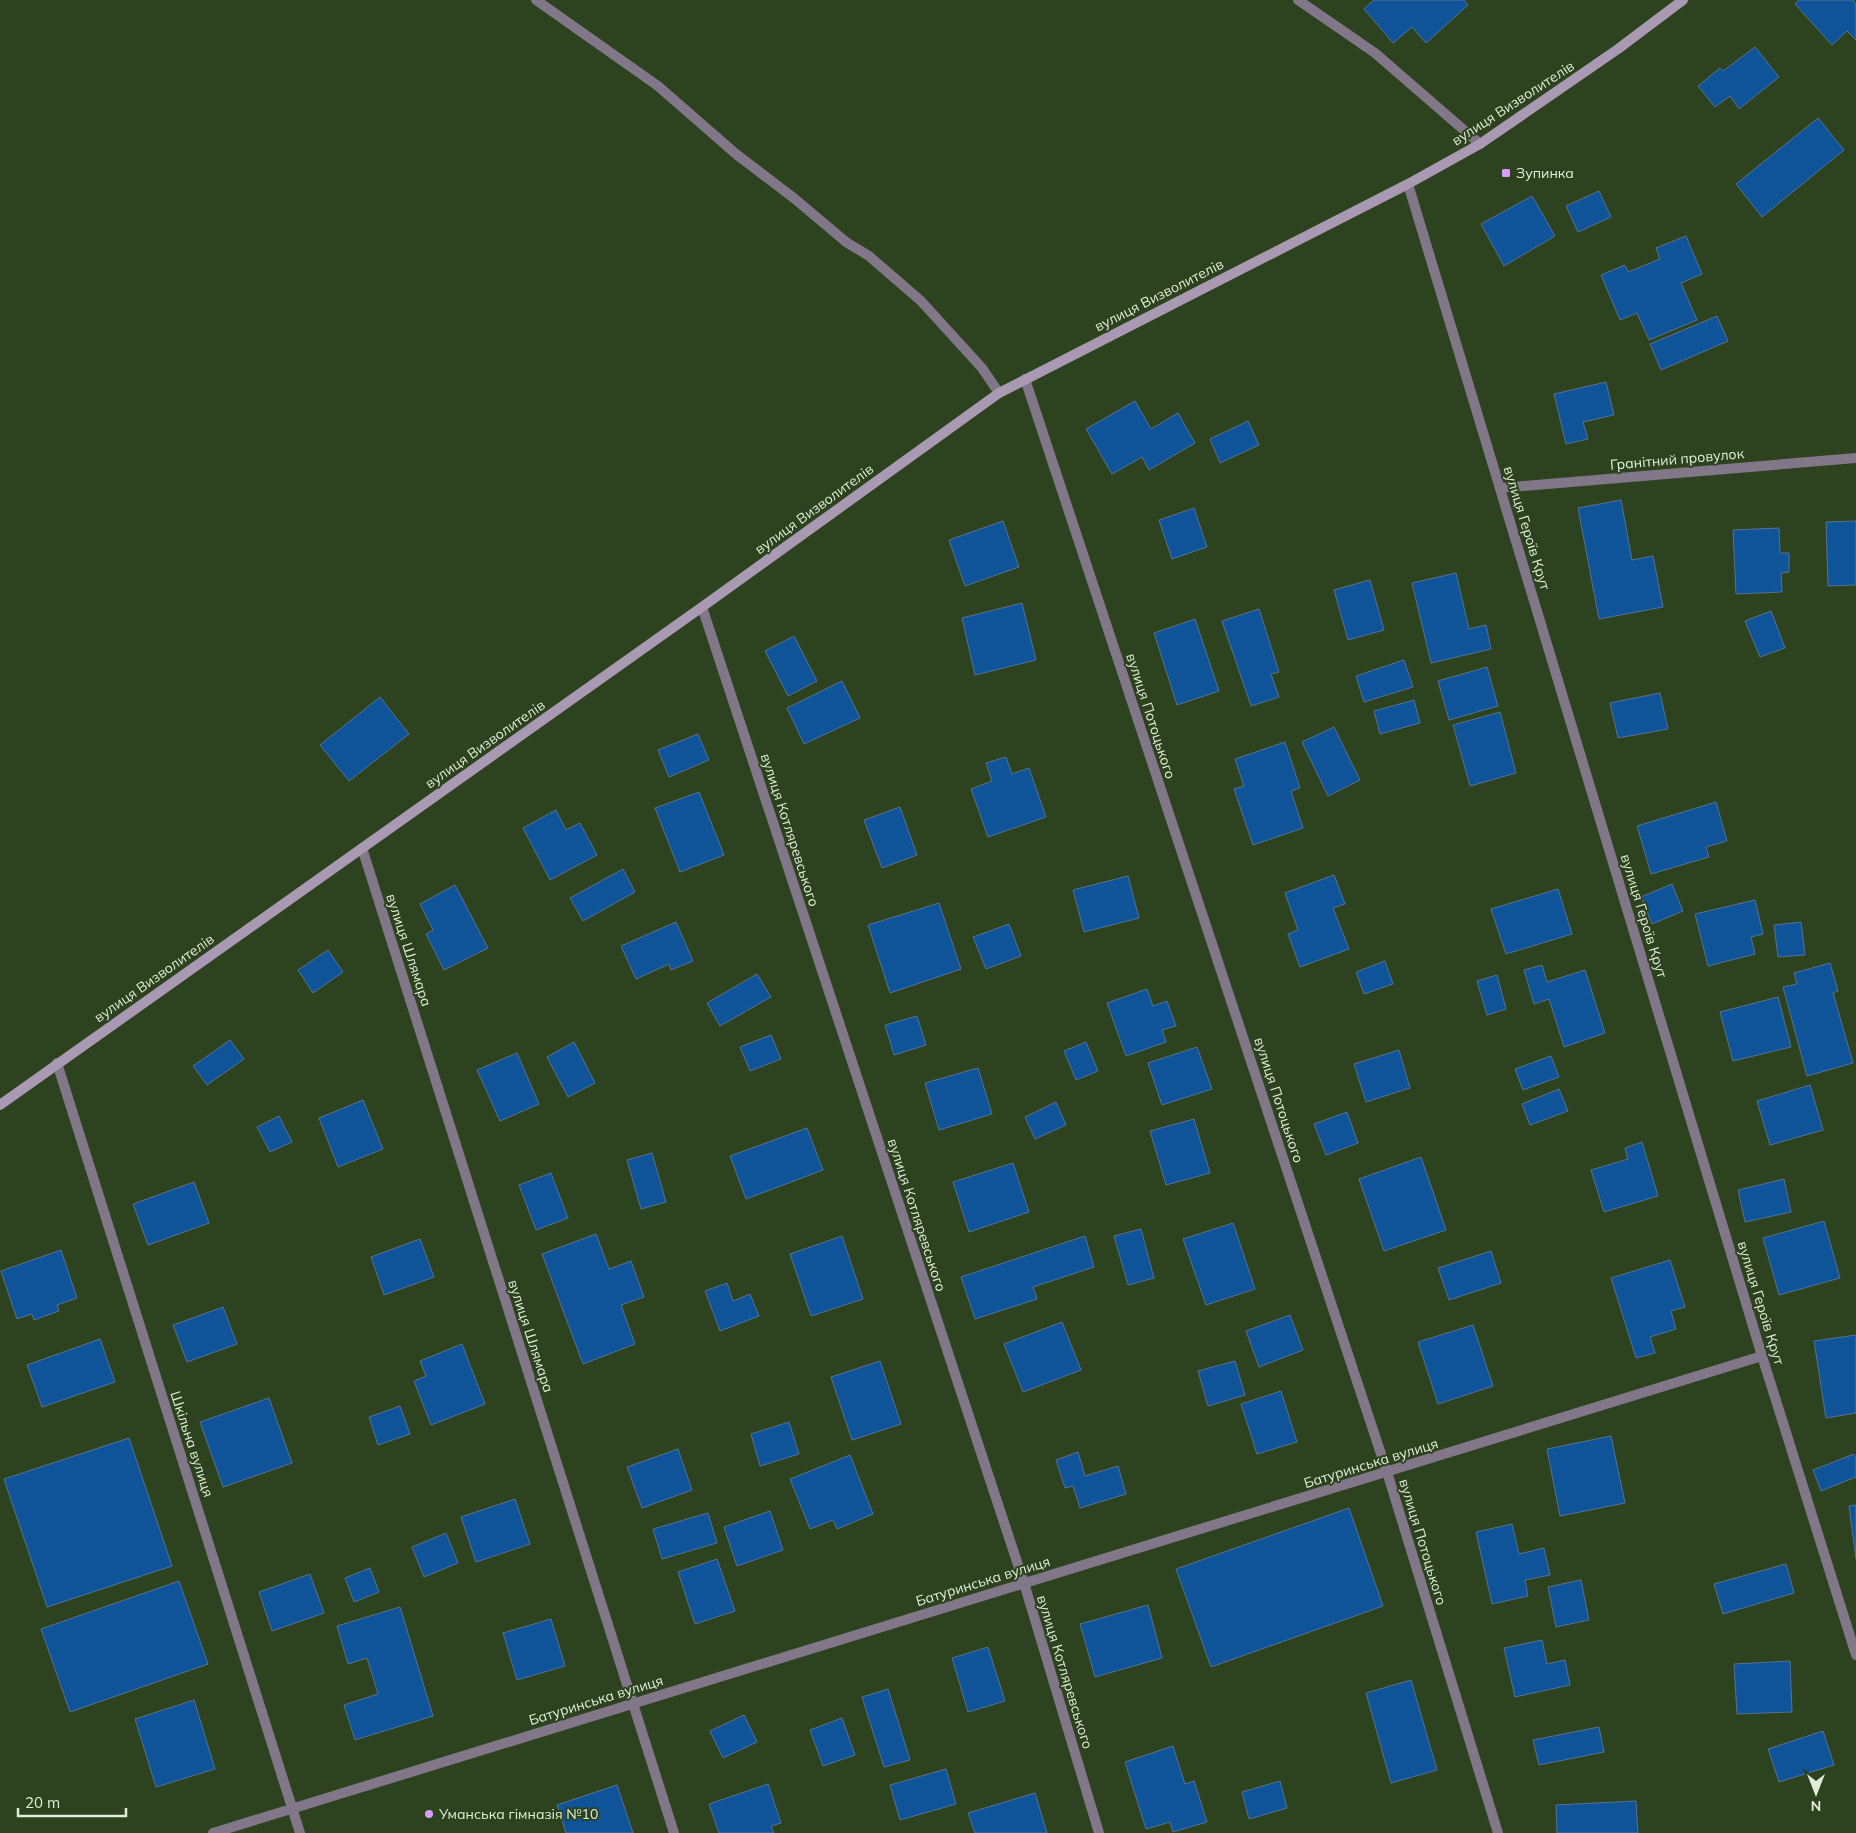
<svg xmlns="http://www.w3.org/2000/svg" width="1856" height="1833" viewBox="0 0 1856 1833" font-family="Mulish,sans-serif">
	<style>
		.building { fill: #0f5499; stroke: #567294 }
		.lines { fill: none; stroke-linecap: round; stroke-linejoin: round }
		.minor { stroke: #827788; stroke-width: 10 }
		.secondary { stroke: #aa99b3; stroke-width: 10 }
		.poi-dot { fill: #d89bf8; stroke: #2d421f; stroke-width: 2 }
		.labels { text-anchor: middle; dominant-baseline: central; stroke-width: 4; stroke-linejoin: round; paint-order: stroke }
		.street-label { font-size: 14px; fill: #e0edd8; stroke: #2d421f }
		.poi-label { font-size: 14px; fill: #e0edd8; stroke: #2d421f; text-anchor: start }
	</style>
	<rect width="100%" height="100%" fill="#2d421f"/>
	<!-- building -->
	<path class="building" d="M1374,0H1464L1468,5L1426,43L1412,27L1393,43L1364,9Z
		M1799,0H1853L1856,4V40L1847,31L1832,45L1795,4Z
		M1755,47L1779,77L1739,109L1730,96L1715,107L1698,86L1720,68L1723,71Z
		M1818,118L1844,150L1762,217L1736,184Z
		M1599,191L1611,217L1578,232L1566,206Z
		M1532,196L1555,236L1504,266L1481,224Z
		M1686,236L1702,274L1681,283L1697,320L1649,340L1637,313L1620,320L1601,275L1625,265L1628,272L1660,259L1656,248Z
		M1717,316L1728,341L1661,370L1650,344Z
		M1606,382L1614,415L1583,422L1588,439L1566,444L1554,394Z
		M1135,401L1151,429L1178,413L1195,443L1149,470L1142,457L1112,474L1086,429Z
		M1248,421L1259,445L1220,463L1210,439Z
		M1621,500L1632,560L1653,556L1663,607L1599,619L1578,508Z
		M1194,508L1207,547L1172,559L1159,520Z
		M1003,521L1019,567L965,586L949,540Z
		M1856,521V585L1828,586L1826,522Z
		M1779,528L1780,553H1789V572L1781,573L1782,592L1736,594L1733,530Z
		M1456,573L1469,629L1486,625L1491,649L1431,663L1412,583Z
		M1370,580L1384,630L1348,640L1334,590Z
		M1022,603L1036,660L975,675L962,618Z
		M1259,609L1279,672L1271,674L1279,697L1251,706L1222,621Z
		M1771,611L1785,648L1760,657L1745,621Z
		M1195,619L1219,691L1177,705L1154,633Z
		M794,636L817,681L788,696L765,651Z
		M1404,660L1413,687L1364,702L1356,676Z
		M1487,667L1498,706L1449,720L1438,681Z
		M842,681L860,718L804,744L787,708Z
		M1660,693L1668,729L1618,738L1610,703Z
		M380,697L409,734L349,781L320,745Z
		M1414,700L1420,723L1380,734L1374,711Z
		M1500,712L1516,773L1470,786L1453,725Z
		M1334,727L1360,780L1328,796L1302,742Z
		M698,734L709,760L669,777L658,750Z
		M1285,742L1300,788L1291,791L1303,828L1253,845L1234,789L1244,786L1235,759Z
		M1006,757L1012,774L1029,768L1046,817L988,837L971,789L992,781L986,763Z
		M699,792L724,855L680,872L655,808Z
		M1716,802L1727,841L1706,847L1709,857L1651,874L1637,826Z
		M900,807L917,855L882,868L864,820Z
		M556,810L566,830L580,823L597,855L550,880L523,828Z
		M623,869L635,892L583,921L570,898Z
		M1334,875L1345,904L1333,908L1349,949L1300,967L1288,934L1298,930L1285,893Z
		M1128,876L1139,918L1084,932L1073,890Z
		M1672,884L1683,911L1652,924L1641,897Z
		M455,885L488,948L444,970L426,934L433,930L420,904Z
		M1558,889L1572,934L1506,954L1491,909Z
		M1755,900L1763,934L1751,937L1755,954L1708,966L1695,914Z
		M939,903L961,969L890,993L868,925Z
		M676,922L693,961L671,970L669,964L636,979L621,946Z
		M1801,922L1805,955L1778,957L1774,925Z
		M1009,924L1021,956L986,969L973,937Z
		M328,950L343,972L313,993L298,970Z
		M1385,961L1393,984L1364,994L1356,972Z
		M1830,963L1838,991L1833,993L1853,1063L1807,1076L1783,987L1797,984L1794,973Z
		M1542,965L1547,982L1585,970L1605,1033L1564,1047L1549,999L1534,1004L1524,970Z
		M757,974L771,997L720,1026L707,1003Z
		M1497,975L1506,1009L1487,1015L1477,981Z
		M1147,989L1153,1006L1167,1001L1176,1026L1162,1030L1166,1042L1126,1056L1107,1003Z
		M1778,997L1791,1047L1733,1061L1720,1012Z
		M917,1016L926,1045L894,1055L885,1025Z
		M771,1035L781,1059L750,1071L740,1047Z
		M230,1040L244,1059L207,1085L193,1066Z
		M574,1042L595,1083L568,1097L547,1057Z
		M1086,1042L1098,1071L1076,1080L1064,1051Z
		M1197,1047L1212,1089L1162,1105L1148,1063Z
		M1399,1050L1410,1088L1366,1102L1354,1064Z
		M517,1053L539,1104L500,1121L477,1070Z
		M1551,1056L1559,1077L1523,1090L1515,1069Z
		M978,1068L992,1114L939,1130L925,1083Z
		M1810,1085L1823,1130L1770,1145L1757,1101Z
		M1559,1089L1568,1111L1530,1125L1522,1104Z
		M363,1100L383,1149L338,1167L319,1118Z
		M1056,1102L1066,1125L1035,1139L1025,1117Z
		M1347,1112L1358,1143L1326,1155L1314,1124Z
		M279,1116L292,1142L270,1152L257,1127Z
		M1194,1119L1210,1173L1166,1185L1150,1131Z
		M807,1128L823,1170L746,1199L730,1156Z
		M1642,1142L1658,1196L1604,1212L1591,1170L1628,1159L1625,1148Z
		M652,1153L666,1202L641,1209L627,1160Z
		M1421,1157L1446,1230L1384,1251L1359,1179Z
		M1013,1163L1029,1212L969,1232L953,1182Z
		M551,1173L568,1218L536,1230L519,1185Z
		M1784,1179L1791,1212L1745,1222L1738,1190Z
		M194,1182L209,1223L148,1245L133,1204Z
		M1824,1221L1840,1278L1779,1295L1763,1238Z
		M1233,1223L1255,1289L1206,1305L1183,1239Z
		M1141,1229L1154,1278L1128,1285L1114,1236Z
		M596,1234L609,1269L631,1261L644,1297L621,1305L635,1344L583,1364L542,1254Z
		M842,1236L863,1299L811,1316L790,1254Z
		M1085,1236L1094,1267L1033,1287L1037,1299L975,1319L961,1277Z
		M420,1239L434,1277L384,1295L371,1257Z
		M61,1250L77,1298L57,1305L59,1311L34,1320L32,1314L17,1319L1,1271Z
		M1491,1251L1501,1283L1449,1300L1438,1268Z
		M1670,1260L1685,1307L1671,1311L1676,1329L1650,1337L1655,1353L1636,1358L1611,1278Z
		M727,1283L733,1301L750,1294L759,1316L720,1331L705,1291Z
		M223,1307L237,1344L187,1362L173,1325Z
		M1290,1315L1303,1350L1259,1367L1246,1331Z
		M1062,1322L1081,1370L1023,1392L1004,1344Z
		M1473,1325L1493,1386L1438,1404L1418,1342Z
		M1856,1335V1413L1826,1418L1814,1341Z
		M100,1339L115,1382L42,1407L27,1365Z
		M462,1344L485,1404L431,1425L414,1381L426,1376L420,1361Z
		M880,1361L901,1424L852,1440L831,1377Z
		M1235,1361L1245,1395L1208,1406L1198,1371Z
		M1281,1391L1297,1442L1257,1454L1241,1404Z
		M269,1398L292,1463L223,1487L200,1422Z
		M400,1406L410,1434L378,1445L369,1417Z
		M789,1422L799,1454L760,1466L751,1434Z
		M1611,1436L1625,1503L1560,1516L1547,1449Z
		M129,1438L172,1566L47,1607L4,1479Z
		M678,1449L692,1490L642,1508L627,1467Z
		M1078,1452L1085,1476L1118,1466L1126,1494L1080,1508L1073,1486L1065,1488L1056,1460Z
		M1854,1454L1856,1458V1477L1821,1491L1813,1470Z
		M850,1455L873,1514L837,1529L833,1520L810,1529L790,1479Z
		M515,1499L530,1544L476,1562L461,1517Z
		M1856,1505V1559L1849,1506Z
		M1349,1508L1383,1606L1211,1667L1176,1569Z
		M770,1511L783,1550L737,1566L724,1527Z
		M708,1513L717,1543L662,1559L653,1529Z
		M1512,1524L1519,1554L1544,1548L1550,1575L1525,1580L1528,1596L1492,1604L1476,1532Z
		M446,1533L458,1563L424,1577L412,1547Z
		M717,1559L735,1611L695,1624L678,1572Z
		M1786,1564L1794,1593L1723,1614L1714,1584Z
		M370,1568L379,1592L354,1602L345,1578Z
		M310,1574L324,1613L272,1631L259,1592Z
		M1581,1580L1589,1620L1556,1627L1548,1587Z
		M179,1581L208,1664L70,1712L41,1629Z
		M1148,1605L1162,1658L1095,1677L1080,1624Z
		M400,1607L433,1716L355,1740L344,1705L378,1694L367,1658L348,1664L337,1626Z
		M551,1619L565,1666L517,1680L503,1633Z
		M1542,1640L1547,1664L1565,1660L1570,1685L1515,1697L1504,1648Z
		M988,1647L1005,1701L968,1712L952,1658Z
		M1790,1661L1792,1712L1737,1714L1734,1664Z
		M1411,1680L1437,1770L1391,1783L1366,1693Z
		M888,1689L910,1760L884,1767L862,1697Z
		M194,1700L215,1769L156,1787L135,1719Z
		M744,1715L757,1742L723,1758L710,1731Z
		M842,1718L855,1755L823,1766L810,1730Z
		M1599,1727L1604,1752L1539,1765L1533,1740Z
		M1823,1731L1834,1765L1779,1782L1768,1749Z
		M1173,1746L1185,1784L1194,1781L1207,1822L1173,1832L1170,1822L1146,1829L1125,1762Z
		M946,1769L956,1804L900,1820L890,1785Z
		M1280,1781L1287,1808L1249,1819L1242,1792Z
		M768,1784L781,1823L771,1826L774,1833H719L709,1804Z
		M617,1785L633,1833H566L557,1805Z
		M1035,1793L1047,1833H975L968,1813Z
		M1636,1801L1638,1833H1557L1556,1805Z"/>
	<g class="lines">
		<!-- minor -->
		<path class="minor" d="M536,0L658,86L736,154L795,199L846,242L869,256L921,301L982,368L999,393
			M1298,0L1375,53L1480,144
			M1408,184L1762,1356L1856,1655
			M1025,379L1387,1472L1498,1833
			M1500,488L1856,458
			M702,607L1024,1583L1099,1833
			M362,848L674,1833
			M57,1063L300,1833
			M213,1833L1762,1356"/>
		<!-- secondary -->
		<path class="secondary" d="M0,1105L702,607L999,393L1408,184L1480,144L1618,49L1683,0"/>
	</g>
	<!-- markers -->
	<g class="poi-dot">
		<rect x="1501" y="168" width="10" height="10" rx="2.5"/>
		<circle cx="429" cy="1814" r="5"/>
	</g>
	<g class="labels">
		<!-- street labels -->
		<g class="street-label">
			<text transform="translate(1513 103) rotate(-33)">вулиця Визволителів</text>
			<text transform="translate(1159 295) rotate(-27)">вулиця Визволителів</text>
			<text transform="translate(1677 459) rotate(-5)">Гранітний провулок</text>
			<text transform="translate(814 509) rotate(-36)">вулиця Визволителів</text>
			<text transform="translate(1527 528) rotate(73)">вулиця Героїв Крут</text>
			<text transform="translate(1151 716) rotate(72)">вулиця Потоцького</text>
			<text transform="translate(485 744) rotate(-35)">вулиця Визволителів</text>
			<text transform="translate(790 830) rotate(72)">вулиця Котляревського</text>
			<text transform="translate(1644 916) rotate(73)">вулиця Героїв Крут</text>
			<text transform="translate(409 950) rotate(72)">вулиця Шлямара</text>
			<text transform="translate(154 978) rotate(-35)">вулиця Визволителів</text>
			<text transform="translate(1279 1100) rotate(72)">вулиця Потоцького</text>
			<text transform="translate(917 1215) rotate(72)">вулиця Котляревського</text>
			<text transform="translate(1761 1303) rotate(73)">вулиця Героїв Крут</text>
			<text transform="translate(531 1336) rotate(72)">вулиця Шлямара</text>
			<text transform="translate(192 1444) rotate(72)">Шкільна вулиця</text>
			<text transform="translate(1371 1463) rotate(-17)">Батуринська вулиця</text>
			<text transform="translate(1423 1542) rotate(73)">вулиця Потоцького</text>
			<text transform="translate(983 1581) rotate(-17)">Батуринська вулиця</text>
			<text transform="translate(1065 1672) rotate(73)">вулиця Котляревського</text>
			<text transform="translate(596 1700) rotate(-17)">Батуринська вулиця</text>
		</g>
		<!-- poi labels -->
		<g class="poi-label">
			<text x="1516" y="173">Зупинка</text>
			<text x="439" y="1814">Уманська гімназія №10</text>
		</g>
	</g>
	<!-- north arrow -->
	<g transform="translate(1816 1793) rotate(180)" stroke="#2d421f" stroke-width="4" paint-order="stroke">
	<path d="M0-4L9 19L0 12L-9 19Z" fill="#e0edd8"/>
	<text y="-8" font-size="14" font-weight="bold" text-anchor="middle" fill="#e0edd8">N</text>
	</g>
	<!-- scale -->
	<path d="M18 1808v8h108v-8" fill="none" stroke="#e0edd8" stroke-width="2.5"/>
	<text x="25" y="1808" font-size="15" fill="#e0edd8" stroke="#2d421f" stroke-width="4" paint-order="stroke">20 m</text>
</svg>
